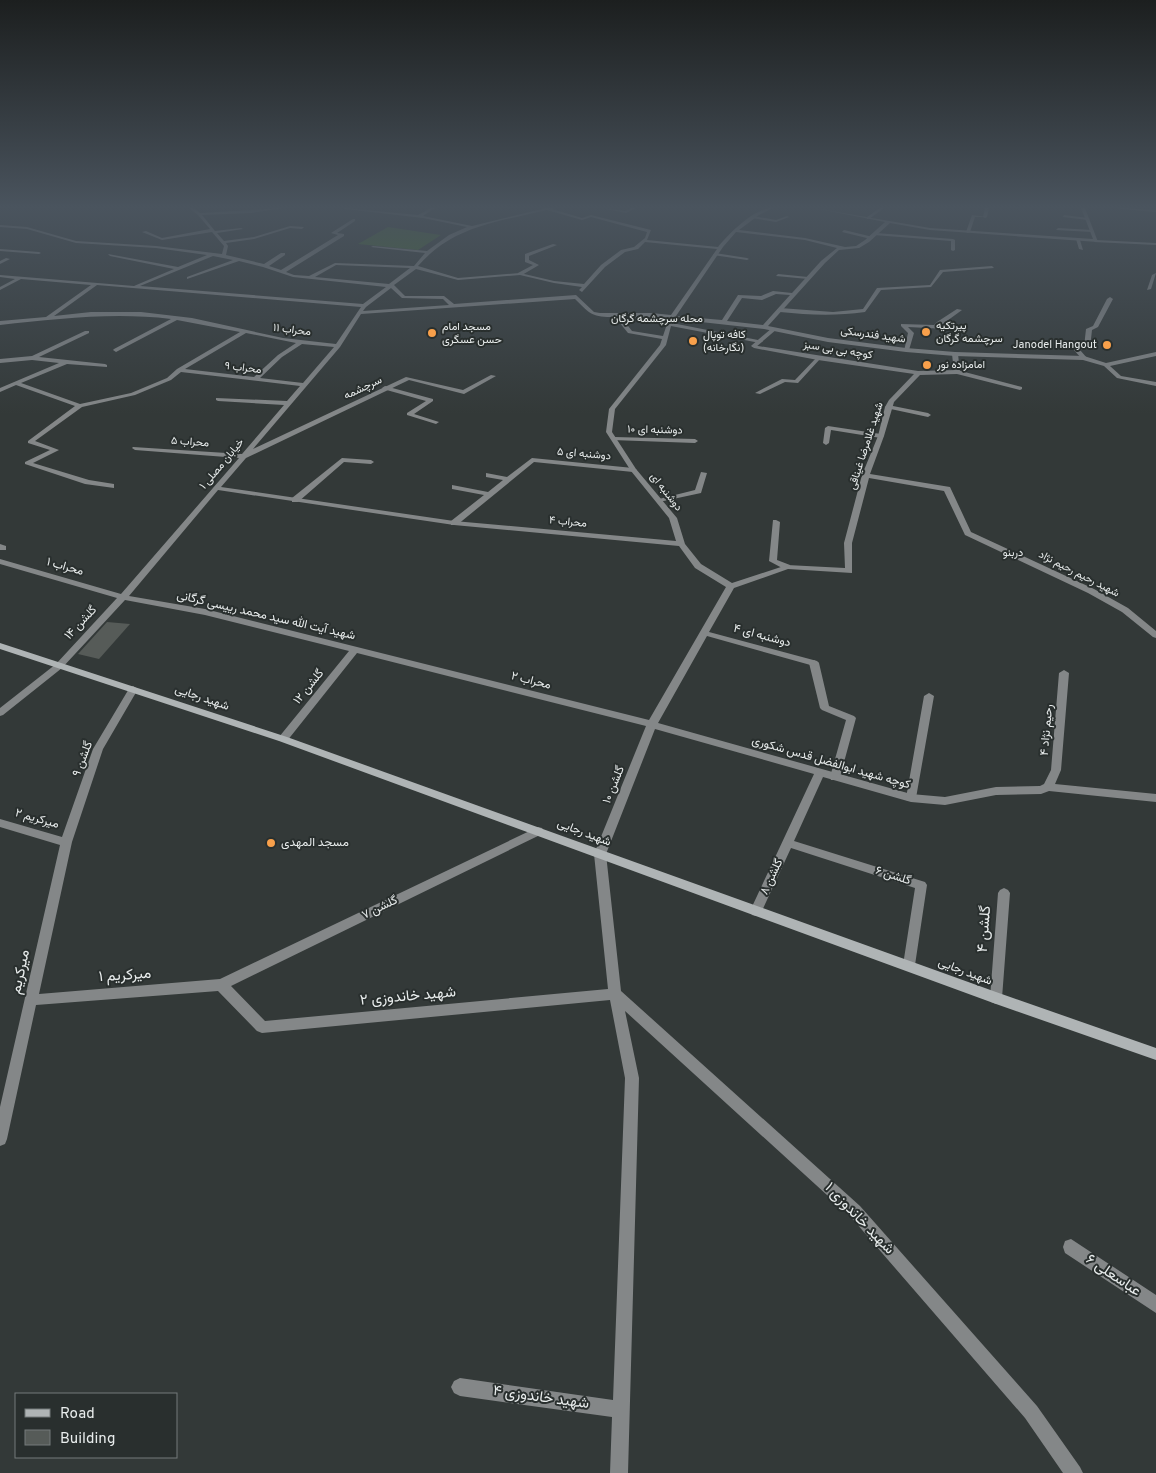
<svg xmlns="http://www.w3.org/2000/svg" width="1156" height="1473" viewBox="0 0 1156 1473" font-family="Overpass,Vazirmatn,sans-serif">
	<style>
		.green { fill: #416b2d }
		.building { fill: #565b58 }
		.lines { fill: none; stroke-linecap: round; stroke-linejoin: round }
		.pedestrian { fill: #848788; fill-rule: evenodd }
		.minor { fill: #848788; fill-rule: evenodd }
		.secondary { fill: #afb4b5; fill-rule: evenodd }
		.poi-dot { fill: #f8a04b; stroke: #292f2e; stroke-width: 2 }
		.labels { text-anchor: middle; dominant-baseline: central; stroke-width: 4; stroke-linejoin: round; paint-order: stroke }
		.far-neighbourhood-label { font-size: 11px; fill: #e8ecec; stroke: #292f2e }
		.far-poi-label { font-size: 11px; fill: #e8ecec; stroke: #292f2e; text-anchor: start }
		.far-street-label { font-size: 11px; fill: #e8ecec; stroke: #292f2e }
		.street-label { font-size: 12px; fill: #e8ecec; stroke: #292f2e }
		.poi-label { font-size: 12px; fill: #e8ecec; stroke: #292f2e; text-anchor: start }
		.near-street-label { font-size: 15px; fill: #e8ecec; stroke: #292f2e }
	</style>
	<rect width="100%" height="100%" fill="#333938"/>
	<!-- green -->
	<path class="green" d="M388,227L441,235L418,250L358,244Z"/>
	<!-- building -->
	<path class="building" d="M107,622L130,624L99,659L78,654Z"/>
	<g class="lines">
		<!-- pedestrian -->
		<path class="pedestrian" d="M880,208H884L869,219H867V217Z
			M972,215L987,217H975L970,232L968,233L966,232Z
			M1064,215L1088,218L1090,219L1088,220L1063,217Z
			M753,216L776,220L787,216L789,217L776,222L752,218Z
			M1058,228L1092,230L1094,231L1092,232L1056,230Z
			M844,230L873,237V238L871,239L842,232Z
			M876,233L953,239L955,240V250L953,251L951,250V241L874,235Z
			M1076,239L1080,240L1083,250L1079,249Z
			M1096,240L1156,243V245L1094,242Z
			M553,244L557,245L529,256V260L539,265L522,275H518V273L533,265L525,262V254Z
			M715,253L747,258L749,259L747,260L713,255Z
			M992,266L994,268L943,272L931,287L881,290L865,312C836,316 809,315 780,312L777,310L780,308L833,312L863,309L877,288L930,285L940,270Z
			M1156,273L1151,289L1147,290L1152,275Z
			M778,274L808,277L810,278L808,279L776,276Z
			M1110,297L1113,299L1098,327L1092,330L1090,348L1080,350L1087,358L1082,359L1073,349L1084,347L1086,329L1093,326L1107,299Z
			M957,309L962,310L940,326L964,327L966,328V330L908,327L914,333L909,350L904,351L908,333L901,326V324L934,325L937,322Z
			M772,328L777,329L756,347H752V345Z
			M955,352L958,354L960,372L957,374L954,372L952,354Z
			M818,356L821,358L820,359L798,383L785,382L760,394L755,393L782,379L795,380Z
			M385,386L433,399V401L414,414L439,422L436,424L407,415V413L426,401L383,389L382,388Z
			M888,405L928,413L931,415L928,417L886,408L885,407Z
			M828,426L881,434L884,436L881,438L831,430L829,443L826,445L823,443L825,428Z
			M614,437L695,439L698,441L695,443L612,440V438Z
			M342,458L371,460L374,462L371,464L344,462L298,502H292V498Z
			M532,458L633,468L637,470L633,472L534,462L457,525H451V521L484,495L452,489V485L488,492L503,480L486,477V473L507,477Z
			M701,472L707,473L701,493L659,502L655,500L695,490Z
			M773,520H776L780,522L777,560L790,565V569H784L769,561Z
			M0,544L6,546V550H0Z
			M814,660L819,663L829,706L854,716L856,718L840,777L839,780H831L830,777L846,720L822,710L820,708L809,663Z
			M929,693L934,696L916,798L915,801H907L906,798L924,696Z"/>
		<!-- minor -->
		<path class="minor" d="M189,208H193L200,213L283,208L251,213L202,215L215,231L241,228L243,229L217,233L224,241L254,237L290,226L304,227L302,229L290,228L254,239L226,243L228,246L226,255L264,264L281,253H285V255L269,266L281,270L338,235L331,233L353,219H355V221L337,233L344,234V236L286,272L294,275L309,276L335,263L414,266L425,253L371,247L373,246L427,251L449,235L467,227L423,218L346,209L344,208L418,215L431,208H435L423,216L472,226L546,208H554L552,209L582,218L591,215L651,230L647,240L718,247C730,233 754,208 773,208L759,215L739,230L805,238L845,247L856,246L865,240L885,222L814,208L930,228L1093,239L1081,208H1085L1098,242L930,230L890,223L869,242L859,248L839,250L825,263L768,326L828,338L906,348L955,352L1084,356L1106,363L1156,352V356L1110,366L1121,376L1156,382V386L1117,378L1104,366L1083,360L955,356L906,352L828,342L764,329L674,319L672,323L763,341L760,343L671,326L666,345L615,409L612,432L636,469L677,518L685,544L701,564L732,583L787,565L845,568L844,543L862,475L878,436L885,407L889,400L914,374L818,360L754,348L751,346L752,345L918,371L957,370L1022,387V389L1020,390L957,374L920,375L894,402L884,436L870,474L950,487L971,532L1094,589L1128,608L1156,631V638L1153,637L1122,612L1088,593L965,535L944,491L869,478L852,543V573L788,569L734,588L709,632L817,661L819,663L817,665L814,666L707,636L658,723L911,794L945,797L996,787L1040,786L1044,784L1051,770L1059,673L1064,670L1069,673L1061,770L1055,784L1156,794V802L1049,791L1041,794L996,795L945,805L911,802L823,777L794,841L925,882L927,885L915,965L913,969L909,970L905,969L903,965L915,888L791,848L760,915L756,916L752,915L750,911L814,774L655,729L606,854L621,991L860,1206L1037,1406L1080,1467L1083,1473H1063L1025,1418L850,1216L625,1011L639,1078L628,1473H610L612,1417L460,1396L454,1393L451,1387L454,1381L460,1378L613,1400L625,1078L610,1000L262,1033L257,1031L218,991L36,1005L7,1139L5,1144L0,1146V1107L60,845L0,827V819L62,837L93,749L130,687L133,686L138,689L103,749L72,842L39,994L220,979L538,827L542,828L544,831L542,834L231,986L265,1021L608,989L594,854L646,726L357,653L287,741H279L278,739L279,737L349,651L205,615L125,600L62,668L3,715L0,716V708L56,664L117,598L0,564V559L121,594L239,458L135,450L132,448L133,447L242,454L284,405L218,401L216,400V398L287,401L300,386L181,372L171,380L135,395L82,407L35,441L59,450L33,463L89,480L114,484V488L85,484L25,464V462L50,450L28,443V441L75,406L16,385L0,392V388L59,363L32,360L0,363V359L32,356L85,331H89V333L39,357L105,364L107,365V367L67,364L21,383L80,404L131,393L167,378L177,369L240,332L177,320L116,352L113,350L114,349L171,319C113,312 57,319 0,325V321L46,317L91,285L21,279L0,290V287L15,279L0,277V275L134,286L174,269L110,256L108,254L178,267L207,255L156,248L76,243L27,229L0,227V225L27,227L76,241L156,246L222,254L224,246L212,232L162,240L142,232L146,231L162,238L210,229L198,215ZM547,210L582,220L591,217L647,232L645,238L634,247L621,250L601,265L584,284L554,281L520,273L458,278L418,266C453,226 497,222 547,210ZM736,232L805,240L837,248L821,261L792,293L773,291L761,296L738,295L722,320L676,316L723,247ZM645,242L717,249L671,315L651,313H600L594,312L576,295L454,304L444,296H405L394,285L416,269L458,280L520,275L554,283L582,287L579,290L582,292L605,267L625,252L638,249ZM213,256L233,260L187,277V279L239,261L263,267L293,277L386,287L363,304L140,286ZM336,265L410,268L389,284L315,277ZM97,285L361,307L336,344L283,338L192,318L141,312H91L54,316ZM391,288L402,298L443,299L449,305L363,311L366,307ZM776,294L790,295L763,325L727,321L742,298L762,300ZM575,299C591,315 592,317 615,317L628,333L662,339L660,345L609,409L606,432L631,471L669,518L676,541L454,521L221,487L246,458L409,380L464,394L496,376L491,375L463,390L406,377L253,449L340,347L361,314ZM621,317L669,318L663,336L632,331ZM246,333L296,343L278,355L254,377L185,369ZM302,344L334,347L303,383L260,378L282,357ZM218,490L454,525L679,546L695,568L726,587L649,720L205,609L129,596Z
			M602,208L625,211L631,208H636L626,213Z
			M985,208H989L987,217L985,218L983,217Z
			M1119,208L1156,210V212L1121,209Z
			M0,249L39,252L41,253L39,254L0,251Z
			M6,258L10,259L0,264V261Z
			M1004,888L1008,890L1010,893L1002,998L1001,1002L996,1004L991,1002L990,998L998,893L1000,890Z
			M1071,1239L1156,1295V1313L1065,1253L1063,1247L1065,1241Z"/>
		<!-- secondary -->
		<path class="secondary" d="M0,643L287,737L996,992L1156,1048V1060L996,1004L279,741L0,649Z"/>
	</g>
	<!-- sky -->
	<linearGradient id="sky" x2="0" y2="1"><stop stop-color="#1c1f1f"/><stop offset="0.5" stop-color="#4a545e"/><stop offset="1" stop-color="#4a545e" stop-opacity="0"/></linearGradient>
	<rect width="1156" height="414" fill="url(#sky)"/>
	<!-- markers -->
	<g class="poi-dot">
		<circle cx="926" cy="332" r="5"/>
		<circle cx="432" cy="333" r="5"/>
		<circle cx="693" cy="341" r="5"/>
		<circle cx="1107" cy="345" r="5"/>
		<circle cx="927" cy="365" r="5"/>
		<circle cx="271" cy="843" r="5"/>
	</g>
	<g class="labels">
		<!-- far-neighbourhood labels -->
		<g class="far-neighbourhood-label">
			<text x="657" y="319">محله سرچشمه گرگان</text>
			<text x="1013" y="553">دربنو</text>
		</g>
		<!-- far-poi labels -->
		<g class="far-poi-label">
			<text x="936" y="326">پیرتکیه<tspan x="936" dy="13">سرچشمه گرگان</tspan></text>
			<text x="442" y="327">مسجد امام<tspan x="442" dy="13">حسن عسگری</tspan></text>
			<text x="703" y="335">کافه توپال<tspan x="703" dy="13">(نگارخانه)</tspan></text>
			<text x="1097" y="345" text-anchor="end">Janodel Hangout</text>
			<text x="937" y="365">امامزاده نور</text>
		</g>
		<!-- far-street labels -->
		<g class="far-street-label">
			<text transform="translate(292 330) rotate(7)">۱۱ محراب</text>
			<text transform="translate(873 335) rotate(8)">شهید فندرسکی</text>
			<text transform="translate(838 350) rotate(9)">کوچه بی بی سبز</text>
			<text transform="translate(243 368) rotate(7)">۹ محراب</text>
			<text transform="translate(363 388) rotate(-25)">سرچشمه</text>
			<text transform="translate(655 430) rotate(1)">۱۰ دوشنبه ای</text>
			<text transform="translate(190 442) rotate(4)">۵ محراب</text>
			<text transform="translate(866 446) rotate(-72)">شهید غلامرضا غیناقی</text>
			<text transform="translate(584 454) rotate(5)">۵ دوشنبه ای</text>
			<text transform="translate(222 464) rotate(-50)">خیابان مصلی ۱</text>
			<text transform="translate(666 492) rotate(52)">دوشنبه ای</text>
			<text transform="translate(568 522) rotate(5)">۴ محراب</text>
			<text transform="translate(1079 574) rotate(27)">شهید رحیم رحیم نژاد</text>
		</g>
		<!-- street labels -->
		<g class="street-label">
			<text transform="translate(65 567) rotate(16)">۱ محراب</text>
			<text transform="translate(266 616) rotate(13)">شهید آیت الله سید محمد رییسی گرگانی</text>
			<text transform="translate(81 623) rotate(-47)">گلشن ۱۴</text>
			<text transform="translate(762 636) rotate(15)">۴ دوشنبه ای</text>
			<text transform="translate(531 681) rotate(14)">۲ محراب</text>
			<text transform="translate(309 687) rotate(-51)">۱۲ گلشن</text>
			<text transform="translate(202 698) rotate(19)">شهید رجایی</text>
			<text transform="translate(1047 730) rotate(-85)">رحیم نژاد ۴</text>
			<text transform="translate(83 759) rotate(-69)">۹ گلشن</text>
			<text transform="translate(831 763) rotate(16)">کوچه شهید ابوالفضل قدس شکوری</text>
			<text transform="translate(614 785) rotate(-68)">۱۰ گلشن</text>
			<text transform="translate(37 819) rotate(16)">۲ میرکریم</text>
			<text transform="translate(584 833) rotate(21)">شهید رجایی</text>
			<text transform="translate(893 876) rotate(18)">۶ گلشن</text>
			<text transform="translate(772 877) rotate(-65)">۸ گلشن</text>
			<text transform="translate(380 908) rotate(-26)">۷ گلشن</text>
			<text transform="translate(965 972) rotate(21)">شهید رجایی</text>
		</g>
		<!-- poi labels -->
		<g class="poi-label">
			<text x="281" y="843">مسجد المهدی</text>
		</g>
		<!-- near-street labels -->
		<g class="near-street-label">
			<text transform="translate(985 929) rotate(-86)">۴ گلشن</text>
			<text transform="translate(21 972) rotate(-78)">میرکریم</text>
			<text transform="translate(125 976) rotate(-4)">۱ میرکریم</text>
			<text transform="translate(408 997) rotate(-5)">۲ شهید خاندوزی</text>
			<text transform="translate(859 1219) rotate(46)">۱ شهید خاندوزی</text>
			<text transform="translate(1113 1276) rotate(34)">۶ عباسعلی</text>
			<text transform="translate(541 1398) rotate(8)">۴ شهید خاندوزی</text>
		</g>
	</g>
	<!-- legend -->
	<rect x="15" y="1393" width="162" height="65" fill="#292f2e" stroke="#757b7a"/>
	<rect x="25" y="1409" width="25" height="8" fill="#afb4b5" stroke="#757b7a"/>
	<text x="60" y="1418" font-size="15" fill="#e8ecec">Road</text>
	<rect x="25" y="1430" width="25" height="15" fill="#565b58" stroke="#757b7a"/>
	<text x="60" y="1443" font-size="15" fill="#e8ecec">Building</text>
</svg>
